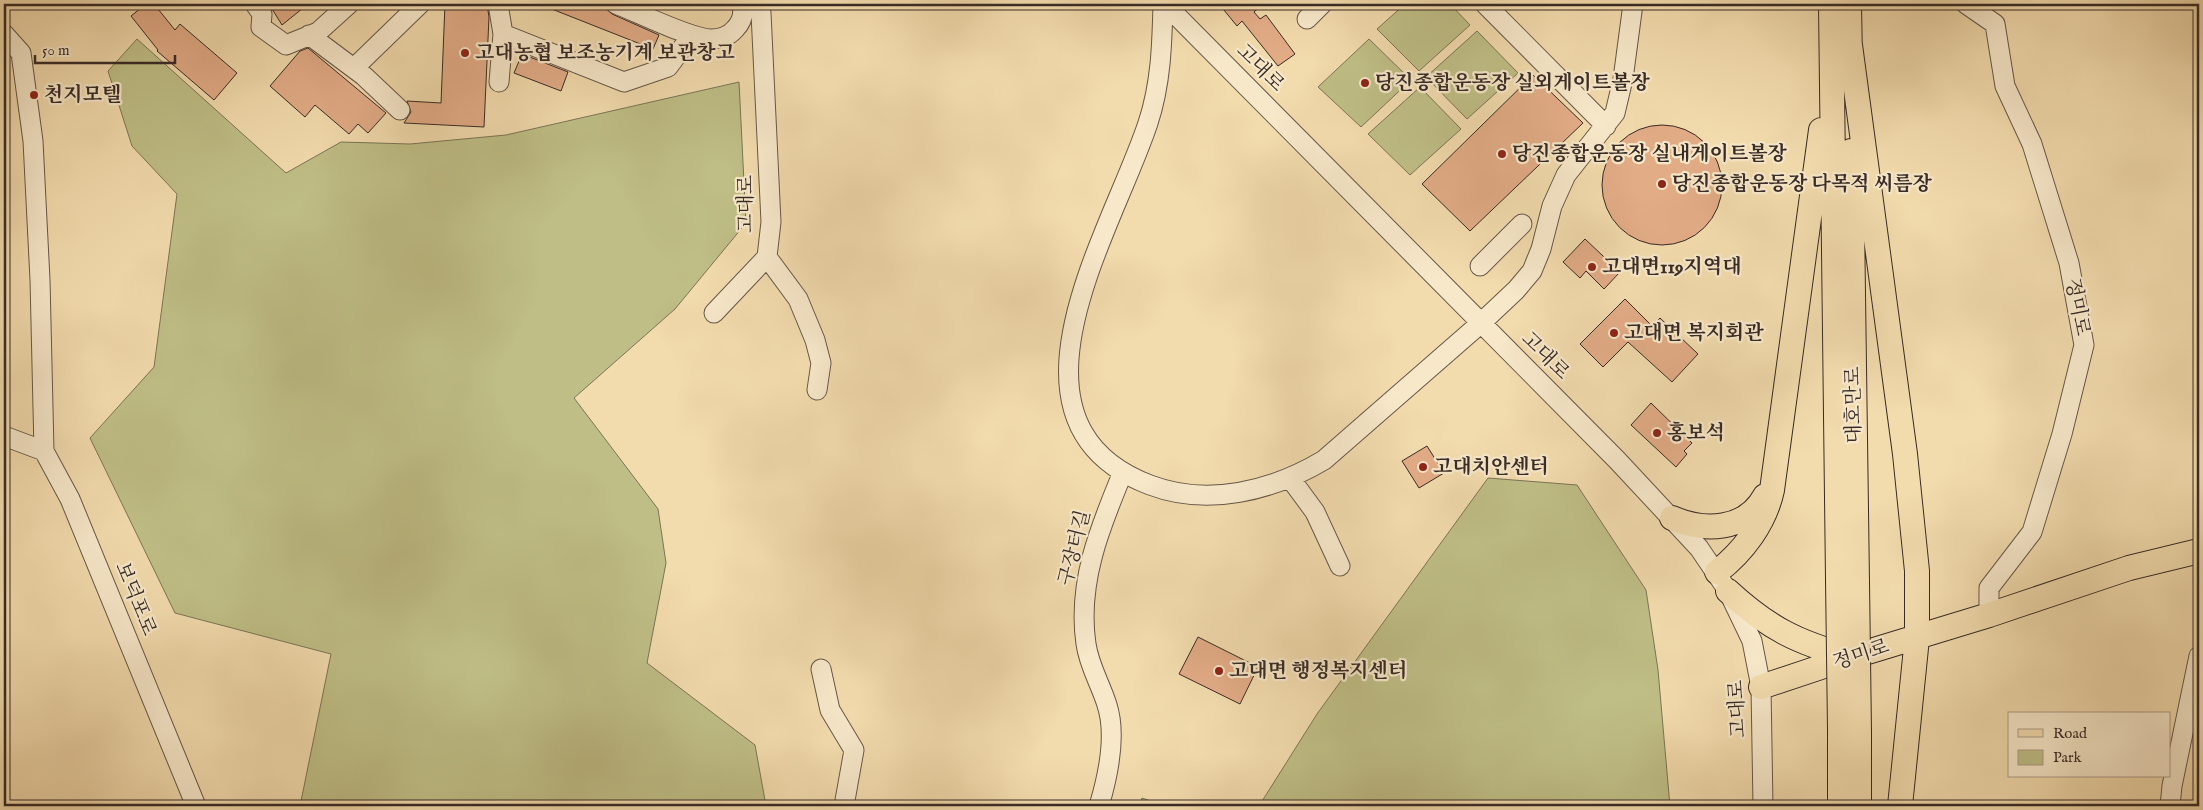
<svg xmlns="http://www.w3.org/2000/svg" width="2203" height="810" viewBox="0 0 2203 810" font-family="'IM FELL English','Noto Serif KR',serif">
	<style>
		.green { fill: #bfbe86; stroke: #7c7456 }
		.building { fill: #e2ac87; stroke: #382b26 }
		.lines { fill: none; stroke-linecap: round; stroke-linejoin: round }
		.minor-casing { stroke: #665748; stroke-width: 21 }
		.major-casing { stroke: #382b26; stroke-width: 26 }
		.minor { stroke: #f7e8ca; stroke-width: 19 }
		.major { stroke: #f2dbad; stroke-width: 24 }
		.major-bridge-casing { stroke: #382b26; stroke-width: 26; stroke-linecap: butt }
		.major-bridge { stroke: #f2dbad; stroke-width: 24 }
		.poi-dot { fill: #8f2418; stroke: #f7e8ca; stroke-width: 2 }
		.labels { text-anchor: middle; dominant-baseline: central; stroke-width: 4.5; stroke-linejoin: round; paint-order: stroke }
		.poi-label { font-size: 20px; font-weight: bold; fill: #382b26; stroke: #f7e8ca; text-anchor: start }
		.street-label { font-size: 20px; fill: #382b26; stroke: #f7e8ca }
	</style>
	<rect width="100%" height="100%" fill="#f2dbad"/>
	<filter id="stains"><feTurbulence type="fractalNoise" baseFrequency=".004" numOctaves="4"/><feColorMatrix values="0 0 0 0 .2 0 0 0 0 .09 0 0 0 0 .02 0 0 0 .5 -.17"/></filter>
	<radialGradient id="worn" r=".72"><stop offset=".6" stop-color="#630" stop-opacity="0"/><stop offset="1" stop-color="#630" stop-opacity=".3"/></radialGradient>
	<!-- green -->
	<path class="green" d="M1405,4H1450L1470,25L1419,71L1377,29Z
		M1477,31L1518,73L1467,119L1426,77Z
		M137,39L286,173L341,142L410,144L506,135L739,82L746,223L675,309L574,398L658,509L666,563L647,663L755,745L766,806H300L331,654L175,613L90,438L154,367L177,194L132,146L108,71Z
		M1369,39L1411,80L1361,127L1318,87Z
		M1420,87L1461,129L1410,175L1368,134Z
		M1488,478L1577,485L1646,590L1658,670L1670,806H1259L1317,714Z
		M1142,798L1165,806H1139Z"/>
	<!-- building -->
	<path class="building" d="M146,4H154L175,30L180,24L237,73L214,100L157,51L158,50L131,16Z
		M269,4H308L282,25Z
		M445,4H487L489,17L484,127L404,123L411,112L407,101L441,103Z
		M539,4H601L612,14L659,35L653,49Z
		M1219,4H1263L1254,12L1260,19L1266,15L1295,54L1278,66L1242,21L1237,26Z
		M308,48L386,113L368,133L358,124L349,134L315,105L305,117L270,86L300,51Z
		M522,54L568,72L561,91L514,73Z
		M1533,75L1583,123L1470,231L1422,184Z
		M1602 185a60 60 0 1 1 120 0a60 60 0 1 1-120 0Z
		M1585,239L1620,272L1604,289L1586,271L1580,278L1563,262Z
		M1625,299L1652,326L1660,318L1698,354L1672,382L1628,342L1603,367L1580,344Z
		M1651,403L1692,443L1684,451L1687,454L1676,467L1631,425Z
		M1427,446L1444,473L1419,488L1402,461Z
		M1198,637L1258,667L1240,704L1179,674Z"/>
	<g class="lines">
		<defs>
			<path id="minor" d="M255,4L262,14L261,27L286,45L318,32L349,4
				M498,4L503,34L624,82L668,67L692,35
				M616,4C637,12 691,39 711,39C720,39 729,36 735,29C742,22 744,13 742,4
				M759,4L761,13L771,222L767,257L798,299L815,340L821,363L817,390
				M1163,4C1162,44 1161,84 1148,123C1113,230 987,423 1150,485C1208,507 1272,491 1324,460L1481,323L1516,290L1532,271L1541,249L1552,206L1566,175L1615,113L1623,79L1633,4
				M1165,4L1617,460L1699,548L1728,591L1752,641L1761,687L1763,806
				M1485,4L1606,126
				M1966,4L1995,24L2005,86L2032,144L2069,263L2084,345L2062,434L2032,532L1989,588V615
				M1307,19L1322,4
				M4,34L21,53L33,141L40,280L44,451
				M309,35L364,76L400,110
				M354,68L420,4
				M499,82L503,34
				M1480,266L1522,224
				M714,313L767,257
				M4,436L44,451L70,499L196,806
				M1290,478L1315,512L1340,566
				M821,669L830,710L854,750L844,806
				M1099,806C1108,776 1117,736 1107,705C1101,685 1089,666 1086,644C1077,583 1100,527 1123,472
				M2170,806L2172,786L2199,656"/>
			<path id="major" d="M1831,4L1838,579
				M1849,4L1850,60
				M1850,45L1905,454L1917,571V638L1900,806
				M1851,151L1857,582
				M1672,518C1704,532 1746,531 1765,496
				M1717,572C1743,552 1765,523 1772,490L1821,130
				M1728,591C1768,628 1798,643 1851,657
				M1761,687L1851,657L1989,615L2129,568L2199,551
				M1859,733V806
				M1840,806V730"/>
		</defs>
		<!-- minor casing -->
		<use href="#minor" class="minor-casing"/>
		<!-- major casing -->
		<use href="#major" class="major-casing"/>
		<!-- minor -->
		<use href="#minor" class="minor"/>
		<!-- major -->
		<use href="#major" class="major"/>
		<defs>
			<path id="major-bridge" d="M1838,579L1840,730
				M1857,582L1859,733"/>
		</defs>
		<!-- major-bridge casing -->
		<use href="#major-bridge" class="major-bridge-casing"/>
		<!-- major-bridge -->
		<use href="#major-bridge" class="major-bridge"/>
	</g>
	<!-- markers -->
	<g class="poi-dot">
		<circle cx="465" cy="53" r="5"/>
		<circle cx="1365" cy="83" r="5"/>
		<circle cx="34" cy="95" r="5"/>
		<circle cx="1502" cy="154" r="5"/>
		<circle cx="1662" cy="184" r="5"/>
		<circle cx="1592" cy="267" r="5"/>
		<circle cx="1614" cy="333" r="5"/>
		<circle cx="1657" cy="433" r="5"/>
		<circle cx="1423" cy="467" r="5"/>
		<circle cx="1219" cy="671" r="5"/>
	</g>
	<g class="labels">
		<!-- poi labels -->
		<g class="poi-label">
			<text x="475" y="53">고대농협 보조농기계 보관창고</text>
			<text x="1375" y="83">당진종합운동장 실외게이트볼장</text>
			<text x="44" y="95">천지모텔</text>
			<text x="1512" y="154">당진종합운동장 실내게이트볼장</text>
			<text x="1672" y="184">당진종합운동장 다목적 씨름장</text>
			<text x="1602" y="267">고대면119지역대</text>
			<text x="1624" y="333">고대면 복지회관</text>
			<text x="1667" y="433">홍보석</text>
			<text x="1433" y="467">고대치안센터</text>
			<text x="1229" y="671">고대면 행정복지센터</text>
		</g>
		<!-- street labels -->
		<g class="street-label">
			<text transform="translate(1260 68) rotate(45)">고대로</text>
			<text transform="translate(746 204) rotate(-90)">고대로</text>
			<text transform="translate(2077 307) rotate(79)">정미로</text>
			<text transform="translate(1545 356) rotate(45)">고대로</text>
			<text transform="translate(1854 405) rotate(-91)">대호만로</text>
			<text transform="translate(1075 548) rotate(-76)">구장터길</text>
			<text transform="translate(135 599) rotate(68)">보덕포로</text>
			<text transform="translate(1861 655) rotate(-18)">정미로</text>
			<text transform="translate(1738 709) rotate(-93)">고대로</text>
		</g>
	</g>
	<!-- margin -->
	<rect width="2203" height="810" fill="none" stroke="#f2dbad" stroke-width="20"/>
	<rect x="5" y="5" width="2193" height="800" fill="none" stroke="#382b26" stroke-width="2.5"/>
	<rect x="10" y="10" width="2183" height="790" fill="none" stroke="#382b26"/>
	<!-- legend -->
	<rect x="2008" y="712" width="162" height="65" fill="#f7e8ca" stroke="#ab9c88"/>
	<rect x="2018" y="729" width="25" height="8" fill="#f2dbad" stroke="#ab9c88"/>
	<text x="2053" y="738" font-size="15" fill="#382b26">Road</text>
	<rect x="2018" y="750" width="25" height="15" fill="#bfbe86" stroke="#ab9c88"/>
	<text x="2053" y="762" font-size="15" fill="#382b26">Park</text>
	<!-- scale -->
	<path d="M35 55v8h140v-8" fill="none" stroke="#382b26" stroke-width="2.5"/>
	<text x="42" y="55" font-size="15" fill="#382b26" stroke="#f7e8ca" stroke-width="4" paint-order="stroke">50 m</text>
	<rect width="100%" height="100%" filter="url(#stains)"/>
	<rect width="100%" height="100%" fill="url(#worn)"/>
</svg>
